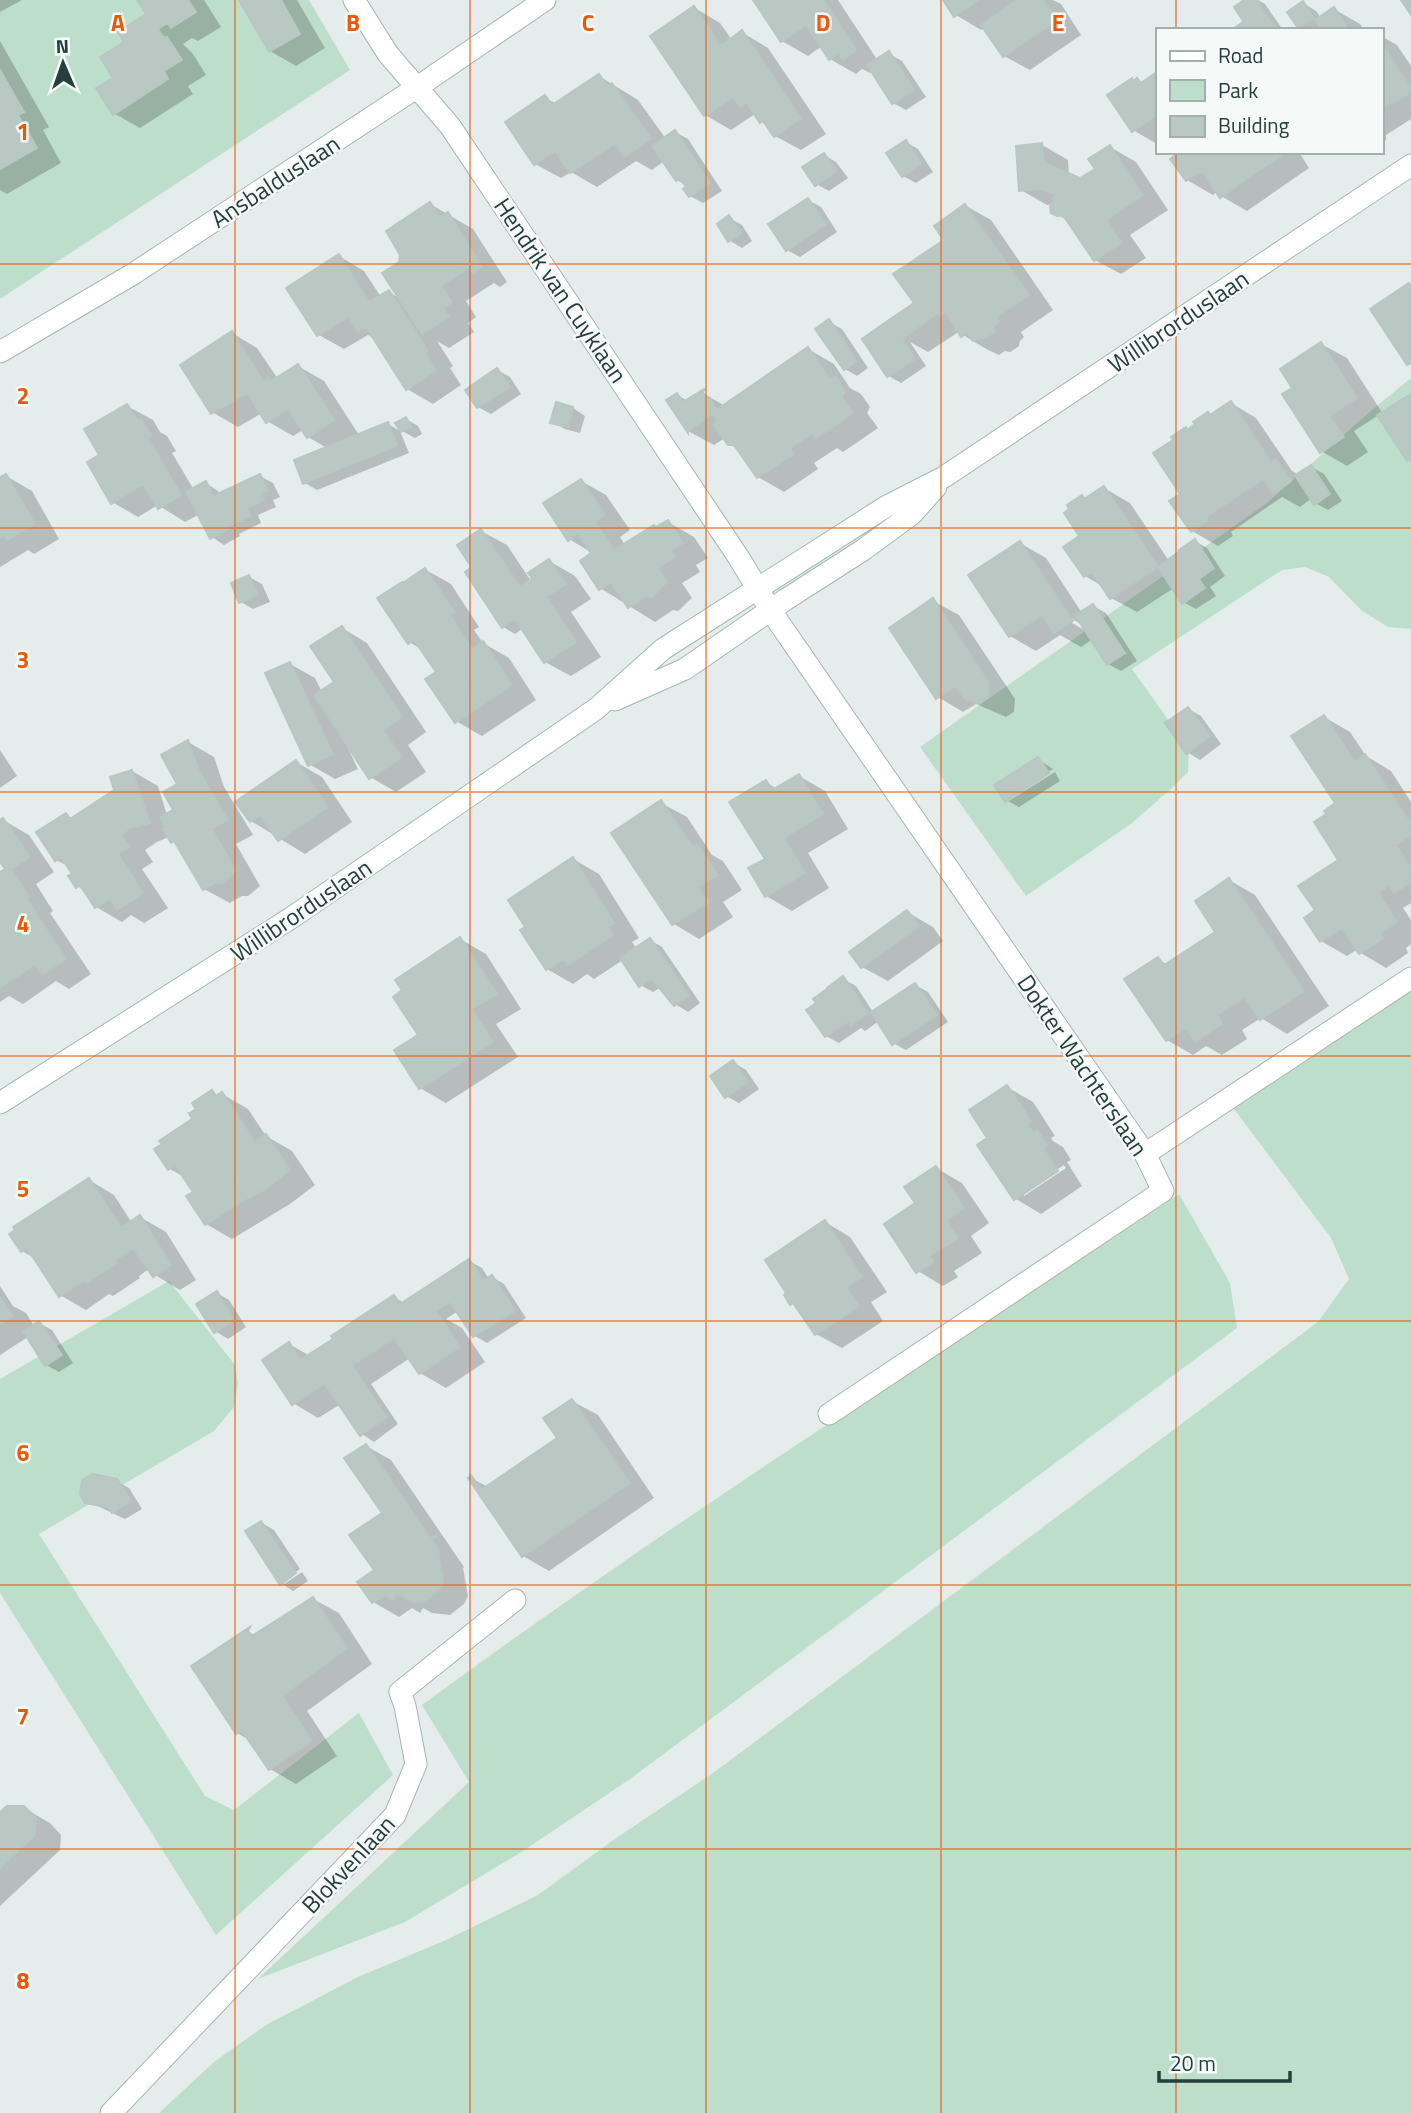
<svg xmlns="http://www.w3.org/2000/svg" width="1411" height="2113" viewBox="0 0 1411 2113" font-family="'Titillium Web',sans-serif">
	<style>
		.green { fill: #bedecc }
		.shadow { fill: #0003; fill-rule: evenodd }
		.building { fill: #bac8c4; stroke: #b7c7c3; stroke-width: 2 }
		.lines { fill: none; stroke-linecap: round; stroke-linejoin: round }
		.minor-casing { stroke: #a7b5b3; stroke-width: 23 }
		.secondary-casing { stroke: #a3b9b4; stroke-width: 23 }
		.minor { stroke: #fff; stroke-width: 21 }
		.secondary { stroke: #fff; stroke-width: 21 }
		.grid { fill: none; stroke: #e8590c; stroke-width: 2; stroke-opacity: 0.55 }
		.labels { text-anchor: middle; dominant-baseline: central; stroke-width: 5; stroke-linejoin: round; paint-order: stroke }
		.street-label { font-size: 24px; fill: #243f3c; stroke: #f5faf8 }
		.grid-label { font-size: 23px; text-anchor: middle; font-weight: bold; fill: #e8590c; stroke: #f5faf8; stroke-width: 5; stroke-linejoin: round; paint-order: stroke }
	</style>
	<rect width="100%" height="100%" fill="#e4edeb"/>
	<!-- green -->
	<path class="green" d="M0,0H309L350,70L0,299Z
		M1411,378V629L1388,627L1361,610L1329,577L1305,567L1282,570L1132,669L1189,749L1188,772L1172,788L1132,823L1026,896L920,747L1267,503L1373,409Z
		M1411,987V2113H159L214,2062L266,2025L358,1977L446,1940L538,1895L612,1841L713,1773L1318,1322L1349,1279L1331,1238L1231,1105Z
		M1179,1194L1230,1283L1237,1328L630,1779L523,1851L405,1922L258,1979L469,1782L422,1705C667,1525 924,1361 1179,1194Z
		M169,1281L235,1365L238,1383L234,1407L214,1431L39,1534L205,1796L234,1810L359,1713L393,1775L216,1935L0,1593V1379Z"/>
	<!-- shadow -->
	<path class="shadow" d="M0,0H22L0,12Z
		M139,0H204L221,27L198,41L192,38L183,44L193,54L206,75L188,86L193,94L140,128L115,114V78L126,42L148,15Z
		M242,0H297L325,48L296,66L270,51Z
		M755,0H838L878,61L889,54L902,61L926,97L906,110L893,103L873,71L870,73L862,69L856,74L830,59L822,46L808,56L782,41Z
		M945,0H1053L1061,4L1081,35L1030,70L1004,56L985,28L981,30L956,15Z
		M1247,0H1258L1265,4L1283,30H1234L1246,22Z
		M1303,3L1316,11L1321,18L1334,9L1360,24L1364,30H1324L1322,27L1319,30H1304L1299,27Z
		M695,8L720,23L732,40L743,33L768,48L826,134L801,150L775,136L755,114L731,130L705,115Z
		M1381,36L1397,45L1411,66V119L1386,135V140L1381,144Z
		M0,41L49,127L43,130L61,163L7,194L0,190Z
		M1157,74V144L1133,130L1132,80L1135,82L1138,80L1144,83Z
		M599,76L638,100L666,139L675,132L688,139L722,191L703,203L690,196L689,187L677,180L664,161L652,170L636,161L597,187L571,172L561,178L535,164L545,98L557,104Z
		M906,142L918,149L933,172L916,183L903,176Z
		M1042,145L1068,160L1069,176L1080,180L1097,170L1110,147L1136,162L1168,210L1130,235L1146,258L1121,274L1095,260L1070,222L1053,212L1054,204L1047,205L1021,190Z
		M1183,152H1299L1309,168L1247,211L1221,196L1218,191L1213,195L1187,180Z
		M824,155L836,162L848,178L829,191L816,184Z
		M808,200L821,207L837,232L800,257L787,250Z
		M430,204L473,229L507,282L500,287L494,283L466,301L476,317L468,323L474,332L449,348L437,341L453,366L450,368L461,385L433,404L407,389L376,340L368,335L344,349L319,335L339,256L364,271L381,297L389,292L401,299L400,263Z
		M966,206L991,220L1053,310L1021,332L1024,337L1020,341L1019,346L1010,352L1005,351L999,355L988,350L963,335L960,331L928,352L910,342L926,366L901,383L889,376L864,339L916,304L946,240Z
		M729,218L742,225L752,241L742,248L729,240Z
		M829,322L842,329L868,368L857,376L845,369Z
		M232,333L257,348L278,379L298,366L324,381L359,435L388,424L400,431L409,453L317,490L305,483L327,448L308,437L303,430L293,436L267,421L262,413L238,427L212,412Z
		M1321,344L1347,358L1383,414L1411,396V461L1379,415L1354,431L1368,452L1347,466L1321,451L1294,388Z
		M808,349L834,364L850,388L861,394L870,407L867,413L878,428L843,452L837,448L814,463L818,469L784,492L758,477L739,450L729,444L725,438L714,445L688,431L677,395L688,401L701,392L725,406Z
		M497,370L510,377L521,394L491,414L478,407Z
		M1231,403L1256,418L1292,471L1299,475L1311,467L1324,474L1342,501L1328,510L1315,503L1312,498L1300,507L1282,497L1231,532L1233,536L1218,546L1192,531L1182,494L1189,431Z
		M557,404L573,408L585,416L580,433L565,429L552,422Z
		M127,406L153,420L160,432L167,436L176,451L172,453L194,490L206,483L218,491L220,495L260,476L273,483L280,497L273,500L276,507L258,515L261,523L239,534L240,536L224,545L212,537L200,514L185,522L158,505L138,517L112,502L101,456Z
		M406,419L418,426L422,434L415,438L402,431Z
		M6,476L32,491L59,539L34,554L28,550L0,567V479Z
		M581,481L606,495L630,530L620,537L625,545L668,522L694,537L708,558L696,565L700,572L682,583L692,598L678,611L673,610L655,622L600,588L594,554L569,539Z
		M1104,488L1130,503L1169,561L1195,541L1207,548L1225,576L1210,587L1216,596L1196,609L1183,602L1174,588L1137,612L1111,598L1104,587L1085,576L1082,497L1086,499Z
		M481,531L507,545L531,581L549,561L575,576L591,599L571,612L601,657L571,676L545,662L522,629L515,634L503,627L474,568Z
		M1020,543L1046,558L1082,613L1093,606L1106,613L1137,661L1121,671L1108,664L1093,639L1081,647L1060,635L1036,651L1010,636ZM1066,615L1084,626V630L1064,618Z
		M426,570L451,584L479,627L474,630L483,643L509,658L536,700L482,736L456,721L438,672L423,650L409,642L380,599Z
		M249,577L262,584L270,602L253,609L241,602Z
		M933,601L959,615L1015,699L1014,712L1006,717L976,704L963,712L938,697Z
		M342,628L367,643L426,732L408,745L426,772L396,792L370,777L350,746L348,748L358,769L335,779L309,764L290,664L315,678L322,692L336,682Z
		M1188,709L1201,716L1221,744L1200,760L1187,752Z
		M1324,717L1350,732L1366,756L1391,771L1411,802V903L1403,908L1411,920V944L1406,948L1408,953L1386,968L1361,953L1358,949L1347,956L1321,941L1317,910L1341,860L1328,815L1337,804Z
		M188,742L214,757L224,787L253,835L236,844L260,886L248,896H242L230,903L204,889L179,846L169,837L157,842L145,850L153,862L142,869L168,908L144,923L131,915L122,922L96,907L87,892L77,886L75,875L70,867L56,860L66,815L73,819L116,791L132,771L158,786L167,815L176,810Z
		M0,750L17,776L0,788Z
		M1038,759L1053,769L1009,797V801L1055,772L1060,781L1019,807L1006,800Z
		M296,762L322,777L352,822L305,854L251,821Z
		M799,776L825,791L848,829L808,853L829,888L792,911L766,896V782L777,789Z
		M661,803L687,817L712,855L723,861L742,890L723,902L733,917L699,939L674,924Z
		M3,820L29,835L54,872L36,884L53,911L50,913L91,974L69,989L56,981L23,1004L9,996L0,1002V874L7,870L0,859V822Z
		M573,859L599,874L639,938L632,942L637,949L650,940L662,947L700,1003L688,1012L675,1004L661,987L653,992L640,985L623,960L594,979L587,974L573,984L547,969L527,927Z
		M1229,880L1255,895L1329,1006L1287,1034L1261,1018L1242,1030L1247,1039L1222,1055L1206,1046L1193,1055L1167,1040L1158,959L1168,965L1217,932Z
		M907,912L933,927L943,941L888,981L862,967Z
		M460,939L486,954L521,1009L496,1024L518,1057L446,1103L420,1088L421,1035Z
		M843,979L856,986L873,1012L915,985L928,992L948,1022L906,1050L893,1043L879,1021L865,1031L861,1028L839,1043L826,1036L819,1003L815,999Z
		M733,1062L746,1070L759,1089L739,1103L726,1096Z
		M1007,1087L1033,1102L1055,1136L1051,1138L1053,1141L1063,1147L1071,1160L1067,1162L1082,1186L1041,1214L1016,1199L990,1138ZM1064,1165L1066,1168L1024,1196V1191Z
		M212,1092L219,1096L222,1094L248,1109L266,1136L292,1151L315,1185L290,1204L232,1239L206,1224L188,1197L195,1192L186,1178L170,1169Z
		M936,1168L962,1183L989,1223L971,1236L982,1253L954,1271L958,1277L943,1286L918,1271L917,1203Z
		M89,1180L114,1195L132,1223L140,1217L166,1232L196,1280L180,1290L155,1275L150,1268L139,1276L140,1278L113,1296L109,1294L86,1310L60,1295L36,1259L22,1251Z
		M825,1222L850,1237L887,1292L871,1302L883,1321L842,1348L816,1334L797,1306L792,1303Z
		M469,1261L482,1268L489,1279L492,1277L504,1284L526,1318L487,1343L475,1336L458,1311L446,1319L462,1328L485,1362L446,1388L420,1373L410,1358L371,1384L398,1424L374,1442L362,1434L341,1404L318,1418L293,1403L289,1344L310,1356L394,1297L404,1303Z
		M0,1286L13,1306L26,1313L34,1326L39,1323L52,1330L73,1363L59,1372L46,1365L28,1337L0,1355Z
		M217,1293L229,1300L246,1327L228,1339L215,1331Z
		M572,1401L598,1415L654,1498L549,1571L523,1556L471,1478L488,1487L560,1439Z
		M366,1446L391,1460L464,1567L463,1568L468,1596L464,1604L450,1615L432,1613L423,1608L420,1613L412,1608L399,1617L373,1602L384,1513Z
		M116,1481L129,1488L142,1509L125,1519L87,1501Z
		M262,1523L274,1530L300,1569L284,1580V1584L302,1572L308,1581L293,1591L281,1583Z
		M313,1599L339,1613L372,1664L307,1711L337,1756L296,1784L270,1769L251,1741L237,1733L247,1631L256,1636Z
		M24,1808L50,1823L61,1835L60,1850L0,1906V1815Z"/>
	<!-- building -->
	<path class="building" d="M137,0H188L196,12L171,28L167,23L158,29L164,38L167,37L182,60L164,71L168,79L113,115L96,88L113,78L100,57L124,42L118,32L146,14Z
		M239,0H281L300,34L269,52Z
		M753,0H824L856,50L843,60L838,53L829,60L806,25L781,42Z
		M943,0H978L954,17Z
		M1017,0H1043L1057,20L1003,57L981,25Z
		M1244,0H1256L1276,30H1249L1234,7Z
		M1401,0H1411V15Z
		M1303,1L1314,18L1298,28L1287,12Z
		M694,6L721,46L742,30L801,118L774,137L763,121L760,123L746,102L740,107L733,97L704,116L650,36Z
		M1334,7L1348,29L1349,30H1322L1315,20Z
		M1243,22L1249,30H1231Z
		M1381,43L1411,88L1407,91L1408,94L1392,104L1390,102L1381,108Z
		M889,51L914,90L892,104L867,65Z
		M0,70L24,112L18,115L37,148L0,169Z
		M1157,72V115L1132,132L1107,95L1132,78L1133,81L1137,78L1141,83Z
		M599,74L607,86L612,83L651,138L625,157L614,144L570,173L555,151L534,165L505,122L545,95L552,105Z
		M675,130L710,183L689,197L683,189L686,187L680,178L676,181L652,146Z
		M906,140L921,164L902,177L886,153Z
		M1042,143L1044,163L1080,178L1095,169L1088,159L1110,145L1143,195L1106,220L1121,243L1094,261L1063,215L1057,216L1051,213L1050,206L1054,201L1052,198L1056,195L1043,189L1019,191L1016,146Z
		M1180,152H1237L1252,175L1220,198L1202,171L1186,181L1170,159Z
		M1237,152H1284L1285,153L1252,175Z
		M824,153L837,171L815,186L802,167Z
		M808,198L826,224L786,251L768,224Z
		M430,202L440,217L448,212L482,267L473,273L470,267L441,286L452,302L444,308L449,317L422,334L382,273L399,262L400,255L386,231Z
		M965,204L1029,295L996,317L934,226Z
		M729,215L741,233L728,242L717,224Z
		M944,240L1000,322L994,326V332L984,339L978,338L973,341L967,333L961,337L946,312L940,316L938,313L901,339L889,320L914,303L893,274Z
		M339,254L369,302L389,290L428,351L425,353L436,370L406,390L366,327L358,332L349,317L317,336L286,288Z
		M1409,283L1411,287V363L1407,365L1370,309Z
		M829,319L857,361L844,370L815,329Z
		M889,320L915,359L887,377L862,339Z
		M232,331L263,381L269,378L271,381L298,364L334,420L307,438L288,409L266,423L247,393L211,414L180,365Z
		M1321,342L1357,398L1329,416L1344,437L1320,453L1282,394L1292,388L1280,369Z
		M808,347L829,378L836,377L845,392L842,397L853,413L816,438L813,433L790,448L794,454L757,478L734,445H728L714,425L717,419L713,414L688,431V433L666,400L677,393L683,402L704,389L705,390L702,391L709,401L710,398L716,410Z
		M497,368L510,387L477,408L465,390Z
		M1411,394V432L1393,405Z
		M1231,401L1271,462L1276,459L1291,481L1273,494L1263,479L1237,496L1191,427L1195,424L1193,422L1208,412L1210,415Z
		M556,402L573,407L568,427L550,423Z
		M127,404L138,421L141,419L151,435L148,438L181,495L158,509L143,484L111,504L87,462L99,455L84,429Z
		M1393,405L1411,432V458L1407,461L1377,415Z
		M406,417L411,427L401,432L395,423Z
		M388,422L397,446L346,466L336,443Z
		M1186,427L1188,430L1191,427L1237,496L1206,517L1208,521L1191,532L1169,501L1180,494L1153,453L1173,440L1171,437Z
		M336,443L346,466L303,484L294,460Z
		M1311,465L1330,494L1314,505L1295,475Z
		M6,474L35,524L7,540L4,535L0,538V477Z
		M260,474L268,490L262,493L264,500L247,508L250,516L228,526L213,496Z
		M581,479L605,515L595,522L614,550L654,525L656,527L668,520L683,543L671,550L675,557L657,568L667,582L652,597L646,596L628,608L611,582L599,590L580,561L591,553L578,533L568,541L543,503Z
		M206,481L229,529L210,539L186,492Z
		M1104,486L1158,567L1110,599L1092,572L1084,577L1063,547L1079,536L1064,513L1069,509L1067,505L1082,495L1084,499Z
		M481,529L520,587L532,578L528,573L549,559L566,584L546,597L576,642L544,663L515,619L508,623L457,545Z
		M1195,539L1214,568L1199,579L1179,550Z
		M1020,541L1073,621L1054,633L1042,615L1009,637L968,575Z
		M1180,551L1205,588L1182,604L1158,567Z
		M472,567L508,623L502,628L465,572Z
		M425,568L454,612L450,615L472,649L483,641L512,685L483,704L403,583Z
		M249,575L258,595L239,603L231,583Z
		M402,582L483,704L455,723L425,679L436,672L414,640L408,644L377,598Z
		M933,598L989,683L988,698L979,704L965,699L955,686L936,699L889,628Z
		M1093,604L1125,653L1107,665L1075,615Z
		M342,626L402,717L383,730L402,757L369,779L314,695L334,682L310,646Z
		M290,662L333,754L308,766L265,673Z
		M1188,707L1210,736L1186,754L1165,723Z
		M1324,715L1355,762L1365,754L1411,824V835L1396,845L1411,868V882L1394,893L1389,885L1378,893L1397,922L1381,933L1383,938L1359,954L1342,928L1320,942L1304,918L1315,910L1298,886L1338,860L1314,822L1326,814L1324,811L1335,803L1291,736Z
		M188,740L199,771L228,820L212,829L236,871L222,883L216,882L203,890L174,841L171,843L163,829L165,827L160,817L173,810L163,792L177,784L161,755Z
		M1038,757L1049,773L1005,802L994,785Z
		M296,760L328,807L278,841L260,815L250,822L235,802Z
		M132,770L150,823L130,828L121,835L129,847L118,854L143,893L117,910L110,898L95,908L80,885L76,888L68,876L72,874L61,857L55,861L36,832L66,813L70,819L114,790L110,777Z
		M799,774L823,814L784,838L805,873L765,897L748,868L765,859L729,802L766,780L772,790Z
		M661,800L693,847L697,844L718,875L698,887L709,902L672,925L611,833Z
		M3,818L30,857L11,869L29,896L26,898L66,959L42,975L35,964L18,976L0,949V872L5,869L0,862V820Z
		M573,857L614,923L608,927L613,935L568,965L564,959L546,970L520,930L525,927L508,900Z
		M1229,878L1304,991L1260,1020L1245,997L1217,1015L1222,1024L1195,1042L1186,1028L1166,1041L1124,979L1158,957L1164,965L1215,932L1195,901Z
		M907,910L919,926L861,968L849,952Z
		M460,937L497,994L472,1009L493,1042L419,1089L394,1050L418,1035L393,997L402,990L395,980Z
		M650,938L689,996L674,1006L651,978L639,987L620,958Z
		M0,949L18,976L0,987Z
		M843,976L868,1013L851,1025L827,988Z
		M915,983L937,1015L892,1045L871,1012Z
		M827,989L849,1021L825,1037L806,1010L816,1003L813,999Z
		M733,1060L748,1082L725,1098L710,1076Z
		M1007,1085L1031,1121L1027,1123L1033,1133L1037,1130L1047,1145L1043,1148L1058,1171L1014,1200L977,1145L987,1138L969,1110Z
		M212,1090L216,1096L222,1092L255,1142L266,1134L290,1170L264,1190L246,1199L190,1113L196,1109L192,1103Z
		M189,1113H190L246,1199L205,1225L186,1196L193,1192L175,1165L168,1170L154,1149L162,1144L159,1141L192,1119Z
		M936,1166L964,1208L946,1221L958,1238L930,1256L933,1262L916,1273L884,1224L915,1203L904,1187Z
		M89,1178L121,1228L140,1215L171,1265L153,1277L133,1248L114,1261L116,1263L86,1283L84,1280L59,1297L27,1248L21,1252L9,1234L15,1230L13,1227Z
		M825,1220L862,1277L846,1287L859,1306L815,1335L793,1303L790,1305L784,1295L786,1293L765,1260Z
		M469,1259L483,1280L414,1325L400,1304Z
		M492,1275L515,1311L473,1337L450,1302Z
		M217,1291L234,1320L214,1333L196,1304Z
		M394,1295L414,1325L351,1366L331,1336Z
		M0,1297L13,1316L0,1324Z
		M436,1311L460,1347L419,1374L395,1339Z
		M39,1321L62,1355L45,1366L23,1331Z
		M333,1339L351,1366L292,1405L262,1360L289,1342L300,1360Z
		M352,1366L387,1417L360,1436L325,1384Z
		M572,1399L630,1483L522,1557L468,1478L471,1475L481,1490L557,1438L543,1418Z
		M366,1444L430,1538L437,1536L431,1539L440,1551L438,1553L443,1580L439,1590L424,1601L414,1602L397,1594L393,1600L385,1595L372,1603L357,1582L374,1570L349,1535L382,1513L344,1458Z
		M92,1474L117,1479L131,1501L112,1513L108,1507L85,1503L80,1494L82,1480Z
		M261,1521L296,1573L280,1585L245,1531Z
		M313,1597L347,1648L282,1696L312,1741L269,1770L242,1731L236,1734L191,1666L250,1627L248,1631L252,1636Z
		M7,1806H24L36,1818L35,1835L0,1868V1812Z"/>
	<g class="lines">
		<defs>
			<path id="minor" d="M354,0L388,54L450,126L739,558L771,611L1145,1154L1163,1191L829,1414
				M0,352L133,274L416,88L545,0
				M1145,1154L1411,978
				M111,2113L395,1815L416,1764L405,1706L400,1692L515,1600"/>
			<path id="secondary" d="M615,700L685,669L785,600L863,550L912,514L936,487
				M0,1103L291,918L596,709L663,649L887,506L944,477L1411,165"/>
		</defs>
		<!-- minor casing -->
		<use href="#minor" class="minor-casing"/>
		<!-- secondary casing -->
		<use href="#secondary" class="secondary-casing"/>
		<!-- minor -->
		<use href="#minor" class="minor"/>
		<!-- secondary -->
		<use href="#secondary" class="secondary"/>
	</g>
	<!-- grid -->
	<path class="grid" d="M235,0V2113M470,0V2113M706,0V2113M941,0V2113M1176,0V30M1176,152V2113M0,264H1411M0,528H1411M0,792H1411M0,1056H1411M0,1321H1411M0,1585H1411M0,1849H1411"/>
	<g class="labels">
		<!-- street labels -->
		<g class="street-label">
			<text transform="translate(275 181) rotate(-33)">Ansbalduslaan</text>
			<text transform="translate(561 290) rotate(56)">Hendrik van Cuyklaan</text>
			<text transform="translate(1178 321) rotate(-34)">Willibrorduslaan</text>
			<text transform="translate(301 910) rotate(-34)">Willibrorduslaan</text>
			<text transform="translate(1083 1065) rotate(56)">Dokter Wachterslaan</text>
			<text transform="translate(348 1864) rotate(-47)">Blokvenlaan</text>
		</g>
	</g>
	<g class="grid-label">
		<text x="118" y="31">A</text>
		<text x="353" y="31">B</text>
		<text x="588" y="31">C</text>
		<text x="823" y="31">D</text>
		<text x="1058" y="31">E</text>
		<text x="23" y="140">1</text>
		<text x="23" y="404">2</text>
		<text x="23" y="668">3</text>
		<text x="23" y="932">4</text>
		<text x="23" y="1197">5</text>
		<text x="23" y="1461">6</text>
		<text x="23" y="1725">7</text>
		<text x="23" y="1989">8</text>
	</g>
	<!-- legend -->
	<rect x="1156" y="28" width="228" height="126" fill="#f5faf8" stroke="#a1afad" stroke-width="2"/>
	<rect x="1170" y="51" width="35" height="10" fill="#ffffff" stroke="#a1afad" stroke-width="2"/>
	<text x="1218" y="63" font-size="21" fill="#243f3c">Road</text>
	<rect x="1170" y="80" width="35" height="21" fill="#bedecc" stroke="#a1afad" stroke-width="2"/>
	<text x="1218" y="98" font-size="21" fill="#243f3c">Park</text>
	<rect x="1170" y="116" width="35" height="21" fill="#bac8c4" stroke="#a1afad" stroke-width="2"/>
	<text x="1218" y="133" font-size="21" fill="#243f3c">Building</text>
	<!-- north arrow -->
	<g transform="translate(63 63) rotate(358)" stroke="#f5faf8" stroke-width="5" paint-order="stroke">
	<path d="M0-5L12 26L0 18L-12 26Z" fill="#243f3c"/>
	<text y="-10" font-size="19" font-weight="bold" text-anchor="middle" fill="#243f3c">N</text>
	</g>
	<!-- scale -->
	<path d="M1159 2071v10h131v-10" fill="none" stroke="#243f3c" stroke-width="3.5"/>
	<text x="1170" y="2071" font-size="21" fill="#243f3c" stroke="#f5faf8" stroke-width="5" paint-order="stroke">20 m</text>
</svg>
